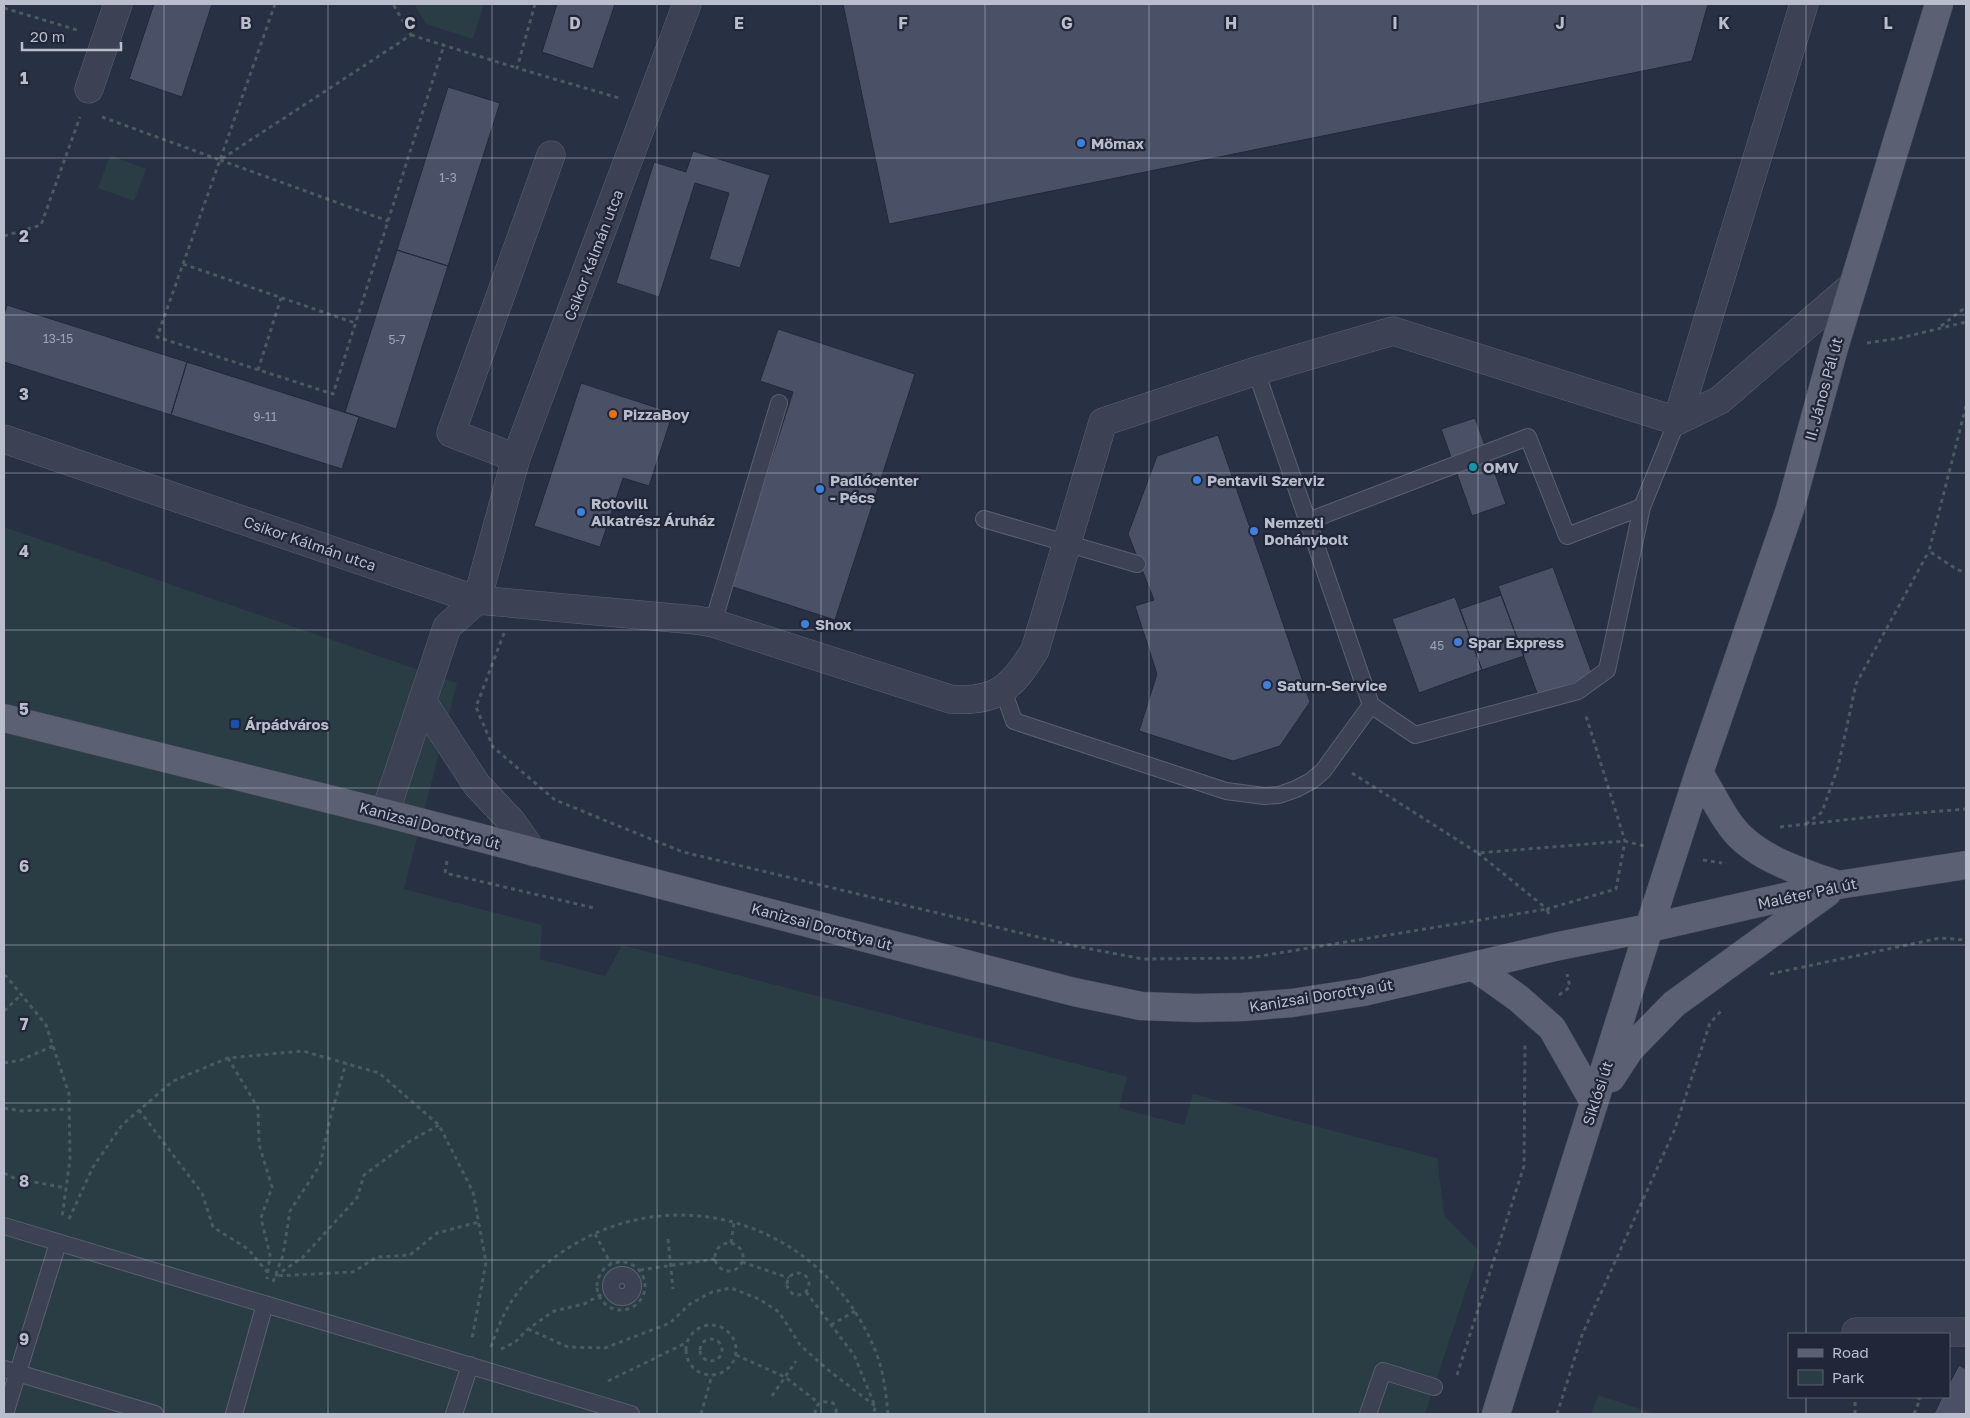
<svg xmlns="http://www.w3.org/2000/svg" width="1970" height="1418" viewBox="0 0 1970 1418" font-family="'Golos Text',sans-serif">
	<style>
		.green { fill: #2a3d44 }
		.building { fill: #4a5167; stroke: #23293a }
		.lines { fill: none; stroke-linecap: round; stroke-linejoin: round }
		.lane-casing { stroke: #5b6070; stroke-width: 18 }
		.street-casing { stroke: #5b6070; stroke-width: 29 }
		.primary-casing { stroke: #464b5c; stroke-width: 29 }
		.path { stroke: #495a60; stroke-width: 3; stroke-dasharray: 4 4; stroke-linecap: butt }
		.lane { stroke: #3c4253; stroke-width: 16 }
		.street { stroke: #3c4253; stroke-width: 28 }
		.primary { stroke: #5b6172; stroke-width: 28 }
		.grid { fill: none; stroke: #babecc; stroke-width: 1; stroke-opacity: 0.55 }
		.shop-dot { fill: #3f7fe0; stroke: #212738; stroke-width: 2 }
		.food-dot { fill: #e8710a; stroke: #212738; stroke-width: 2 }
		.culture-dot { fill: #0f9aa8; stroke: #212738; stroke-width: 2 }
		.transit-dot { fill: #1a4fb4; stroke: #212738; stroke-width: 2 }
		.labels { text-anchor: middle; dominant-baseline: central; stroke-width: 4.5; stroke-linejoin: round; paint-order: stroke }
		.number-label { font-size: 12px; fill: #9ea3b3 }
		.poi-label { font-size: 15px; font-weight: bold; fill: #babecc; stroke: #212738; text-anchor: start }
		.street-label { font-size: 15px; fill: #babecc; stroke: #212738 }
		.grid-label { font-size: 16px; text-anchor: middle; font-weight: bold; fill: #babecc; stroke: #212738; stroke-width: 4.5; stroke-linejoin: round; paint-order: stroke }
	</style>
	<rect width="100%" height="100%" fill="#283043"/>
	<!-- green -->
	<path class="green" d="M414,4H484L473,39L426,24Z
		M110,155L146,169L134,201L98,188Z
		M4,527L457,683L404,889L542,925L540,959L605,976L622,945L1127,1077L1119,1108L1184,1125L1193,1094L1437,1158L1444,1215L1479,1251L1425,1414H4Z
		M1598,1395L1655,1414H1591Z"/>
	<!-- building -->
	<path class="building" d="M154,4H212L182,97L129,79Z
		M557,4H615L593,69L542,52Z
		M843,4H1708L1692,61L889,224Z
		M448,87L500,103L448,266L397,250Z
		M693,151L770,175L740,268L709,259L729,193L695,183L659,297L616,283L654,162L686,172Z
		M397,250L448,266L396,429L345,412Z
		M7,305L187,362L171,415L4,362V315Z
		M778,329L915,374L835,620L730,586L793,392L760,381Z
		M187,362L359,417L342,469L171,415Z
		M581,383L673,413L649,486L623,478L600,547L534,526Z
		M1475,418L1506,504L1472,516L1441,429Z
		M1218,435L1310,702L1280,746L1233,761L1139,731L1157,674L1135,606L1154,600L1128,534L1157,456Z
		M1553,567L1593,676L1538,696L1498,586Z
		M1501,595L1524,656L1482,670L1460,609Z
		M1455,597L1482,670L1419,693L1392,619Z
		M1959,1365L1966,1369V1414H1934L1942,1397H1949V1384Z"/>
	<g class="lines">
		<defs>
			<path id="lane" d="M1256,371L1371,705L1415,735L1578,691L1607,670L1642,507L1677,421
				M984,519L1137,564
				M1308,521L1528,437L1567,536L1642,507
				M713,623L779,403
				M1003,690L1014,721L1226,791L1264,796L1279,795L1296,789L1311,781L1323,771L1371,705
				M4,1226L631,1414
				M611 1286a11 11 0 1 1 22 0a11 11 0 1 1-22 0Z
				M4,1369L155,1414
				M5,1414L58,1243
				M234,1414L265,1304
				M454,1414L470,1365
				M1368,1414L1383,1371L1434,1387"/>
			<path id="street" d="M89,89L118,4
				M1677,421L1804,4
				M4,439L477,600L696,620L713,623L950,699C996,703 1012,688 1035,650L1103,422L1256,371L1393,331L1677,421L1720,400L1852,286
				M516,458L451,433L551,155
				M477,600L516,458L687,4
				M422,701L477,785L512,822L533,852
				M385,813L447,627L477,600
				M1856,1332H1966"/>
			<path id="primary" d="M4,718L385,813L1074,992L1141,1006L1196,1008L1243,1007L1292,1003L1363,992L1559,946L1649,928L1838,885L1966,865
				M1699,773C1710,790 1719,810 1731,826C1754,858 1802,872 1838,885
				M1473,966L1518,998L1552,1028L1594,1102
				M1611,1078L1630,1049L1674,1004L1827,893
				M1496,1414L1649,928L1699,773L1790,509L1834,348L1939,4"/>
		</defs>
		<!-- lane casing -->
		<use href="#lane" class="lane-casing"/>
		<!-- street casing -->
		<use href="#street" class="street-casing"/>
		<!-- primary casing -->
		<use href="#primary" class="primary-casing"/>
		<!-- path -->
		<path class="path" d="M275,4L220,160L411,35L393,4
			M535,4L517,68L619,98
			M4,8L77,30
			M411,35L517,68
			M102,117L220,160L157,337L333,394L444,45
			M220,160L388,221
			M4,236L41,225L80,117
			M183,264L355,323
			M1941,326L1966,307
			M1867,343L1900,338L1966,322
			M258,370L281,298
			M1966,406L1929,551L1956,569L1966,573
			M504,633L476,707L493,747L555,800L683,852L1075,946L1143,959L1248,958L1547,909L1550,918
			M1352,773L1478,853L1625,841L1644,846
			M1806,824L1822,812L1838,767L1856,684L1929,551
			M1780,827L1880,816L1966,809
			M1478,853L1547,909L1616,889L1625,841L1586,716
			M1703,860L1722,863
			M447,861L445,873L594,908
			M1770,974L1940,938L1966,940
			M4,975L7,977L46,1025L69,1094L70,1160L62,1217
			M1559,995L1570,987L1567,974
			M4,1011L22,994
			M228,1058L258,1108L259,1144L272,1187L261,1218L270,1255L267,1279
			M4,1063L21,1060L53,1046
			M4,1108L22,1111L69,1109
			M139,1110L202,1193L213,1227L248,1249L268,1273
			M439,1125L410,1141L364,1175L357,1198L302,1258L275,1276L353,1272L377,1257L410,1255L437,1233L479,1222
			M4,1173L14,1178L66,1188
			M69,1219L93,1167L122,1125L173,1081L228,1058L303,1051L379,1073L439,1125L473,1192L486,1262L472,1339
			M595,1234L611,1264
			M668,1239L673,1289
			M715 1257a14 14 0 1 1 28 0a14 14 0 1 1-28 0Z
			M731,1243L734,1223
			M597 1286a24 24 0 1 1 48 0a24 24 0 1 1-48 0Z
			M742,1262L789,1278
			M640,1270L715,1259
			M787 1284a11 11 0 1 1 22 0a11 11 0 1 1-22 0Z
			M273,1282L283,1255L290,1211L320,1165L331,1115L346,1063
			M806,1292L854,1355L875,1406L874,1414
			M831,1325L855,1311
			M686 1350a25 25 0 1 1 50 0a25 25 0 1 1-50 0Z
			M528,1329L568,1347L605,1348L670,1323L690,1304L712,1292L731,1288L759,1299L779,1312L800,1345L827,1369L875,1406
			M700 1350a11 11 0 1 1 22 0a11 11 0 1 1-22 0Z
			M491,1347C496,1333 502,1316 511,1302C531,1271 565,1247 598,1232C711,1184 834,1242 877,1355C884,1374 886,1394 888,1414
			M501,1349L514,1343L528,1329L554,1311L584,1304L611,1289
			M736,1355L785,1377L819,1403
			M1457,1375L1524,1166L1525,1045
			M608,1381L686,1343
			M772,1396L796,1361
			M701,1414L712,1375
			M815,1414C815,1403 822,1400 833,1403L836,1409V1414
			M1557,1414L1582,1335L1674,1131L1710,1023L1721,1011
			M1855,1414V1397
			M1914,1414L1920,1399L1916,1397"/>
		<!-- lane -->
		<use href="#lane" class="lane"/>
		<!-- street -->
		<use href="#street" class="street"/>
		<!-- primary -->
		<use href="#primary" class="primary"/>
	</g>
	<!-- grid -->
	<path class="grid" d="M164,4V1414M328,4V1414M492,4V1414M657,4V1414M821,4V1414M985,4V1414M1149,4V1414M1313,4V1414M1478,4V1414M1642,4V1414M1806,4V1334M4,158H1966M4,315H1966M4,473H1966M4,630H1966M4,788H1966M4,945H1966M4,1103H1966M4,1260H1966M1806,1397V1414"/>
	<!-- markers -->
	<g class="shop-dot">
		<circle cx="1081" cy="143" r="5"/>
		<circle cx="1197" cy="480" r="5"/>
		<circle cx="820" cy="489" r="5"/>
		<circle cx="581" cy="512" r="5"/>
		<circle cx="1254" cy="531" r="5"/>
		<circle cx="805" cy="624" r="5"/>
		<circle cx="1458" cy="642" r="5"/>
		<circle cx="1267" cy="685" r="5"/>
	</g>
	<circle class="food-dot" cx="613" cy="414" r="5"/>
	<circle class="culture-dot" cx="1473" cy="467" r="5"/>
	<rect class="transit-dot" x="230" y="719" width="10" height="10" rx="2.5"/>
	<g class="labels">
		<!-- number labels -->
		<g class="number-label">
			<text x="448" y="177">1-3</text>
			<text x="58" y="338">13-15</text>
			<text x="397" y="339">5-7</text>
			<text x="265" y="416">9-11</text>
			<text x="1437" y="645">45</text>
		</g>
		<!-- poi labels -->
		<g class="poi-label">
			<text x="1091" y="143">Mömax</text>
			<text x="623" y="414">PizzaBoy</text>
			<text x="1483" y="467">OMV</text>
			<text x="830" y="480">Padlócenter<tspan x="830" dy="17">- Pécs</tspan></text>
			<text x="1207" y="480">Pentavil Szerviz</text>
			<text x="591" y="503">Rotovill<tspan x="591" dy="17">Alkatrész Áruház</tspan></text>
			<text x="1264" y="522">Nemzeti<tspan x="1264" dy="17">Dohánybolt</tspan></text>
			<text x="815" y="624">Shox</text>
			<text x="1468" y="642">Spar Express</text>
			<text x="1277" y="685">Saturn-Service</text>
			<text x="245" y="724">Árpádváros</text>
		</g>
		<!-- street labels -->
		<g class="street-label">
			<text transform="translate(593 255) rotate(-69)">Csikor Kálmán utca</text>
			<text transform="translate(1823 389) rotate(-75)">II. János Pál út</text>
			<text transform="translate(310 543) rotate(19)">Csikor Kálmán utca</text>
			<text transform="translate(430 825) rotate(15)">Kanizsai Dorottya út</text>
			<text transform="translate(1807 893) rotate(-12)">Maléter Pál út</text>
			<text transform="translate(822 926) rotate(15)">Kanizsai Dorottya út</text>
			<text transform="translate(1321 995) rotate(-9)">Kanizsai Dorottya út</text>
			<text transform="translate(1597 1093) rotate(-72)">Siklósi út</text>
		</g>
	</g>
	<g class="grid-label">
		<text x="246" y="29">B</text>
		<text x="410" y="29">C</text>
		<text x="575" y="29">D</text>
		<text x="739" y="29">E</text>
		<text x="903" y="29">F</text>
		<text x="1067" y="29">G</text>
		<text x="1231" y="29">H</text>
		<text x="1395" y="29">I</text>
		<text x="1560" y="29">J</text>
		<text x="1724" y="29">K</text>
		<text x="1888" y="29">L</text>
		<text x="24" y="84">1</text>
		<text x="24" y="242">2</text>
		<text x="24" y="400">3</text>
		<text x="24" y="557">4</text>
		<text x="24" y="715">5</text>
		<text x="24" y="872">6</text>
		<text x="24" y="1030">7</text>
		<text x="24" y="1187">8</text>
		<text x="24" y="1345">9</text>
	</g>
	<!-- border -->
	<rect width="1970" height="1418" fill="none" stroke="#babecc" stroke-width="10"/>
	<!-- legend -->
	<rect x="1788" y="1333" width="162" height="65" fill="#212738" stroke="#5e6373"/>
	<rect x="1798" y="1349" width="25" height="8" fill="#5b6172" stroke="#5e6373"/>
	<text x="1832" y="1358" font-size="15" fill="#babecc">Road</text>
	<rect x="1798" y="1370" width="25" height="15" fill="#2a3d44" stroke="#5e6373"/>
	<text x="1832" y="1383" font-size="15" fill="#babecc">Park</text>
	<!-- scale -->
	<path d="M22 42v8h99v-8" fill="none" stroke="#babecc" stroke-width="2.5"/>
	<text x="30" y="42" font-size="15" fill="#babecc" stroke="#212738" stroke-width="4" paint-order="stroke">20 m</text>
</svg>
